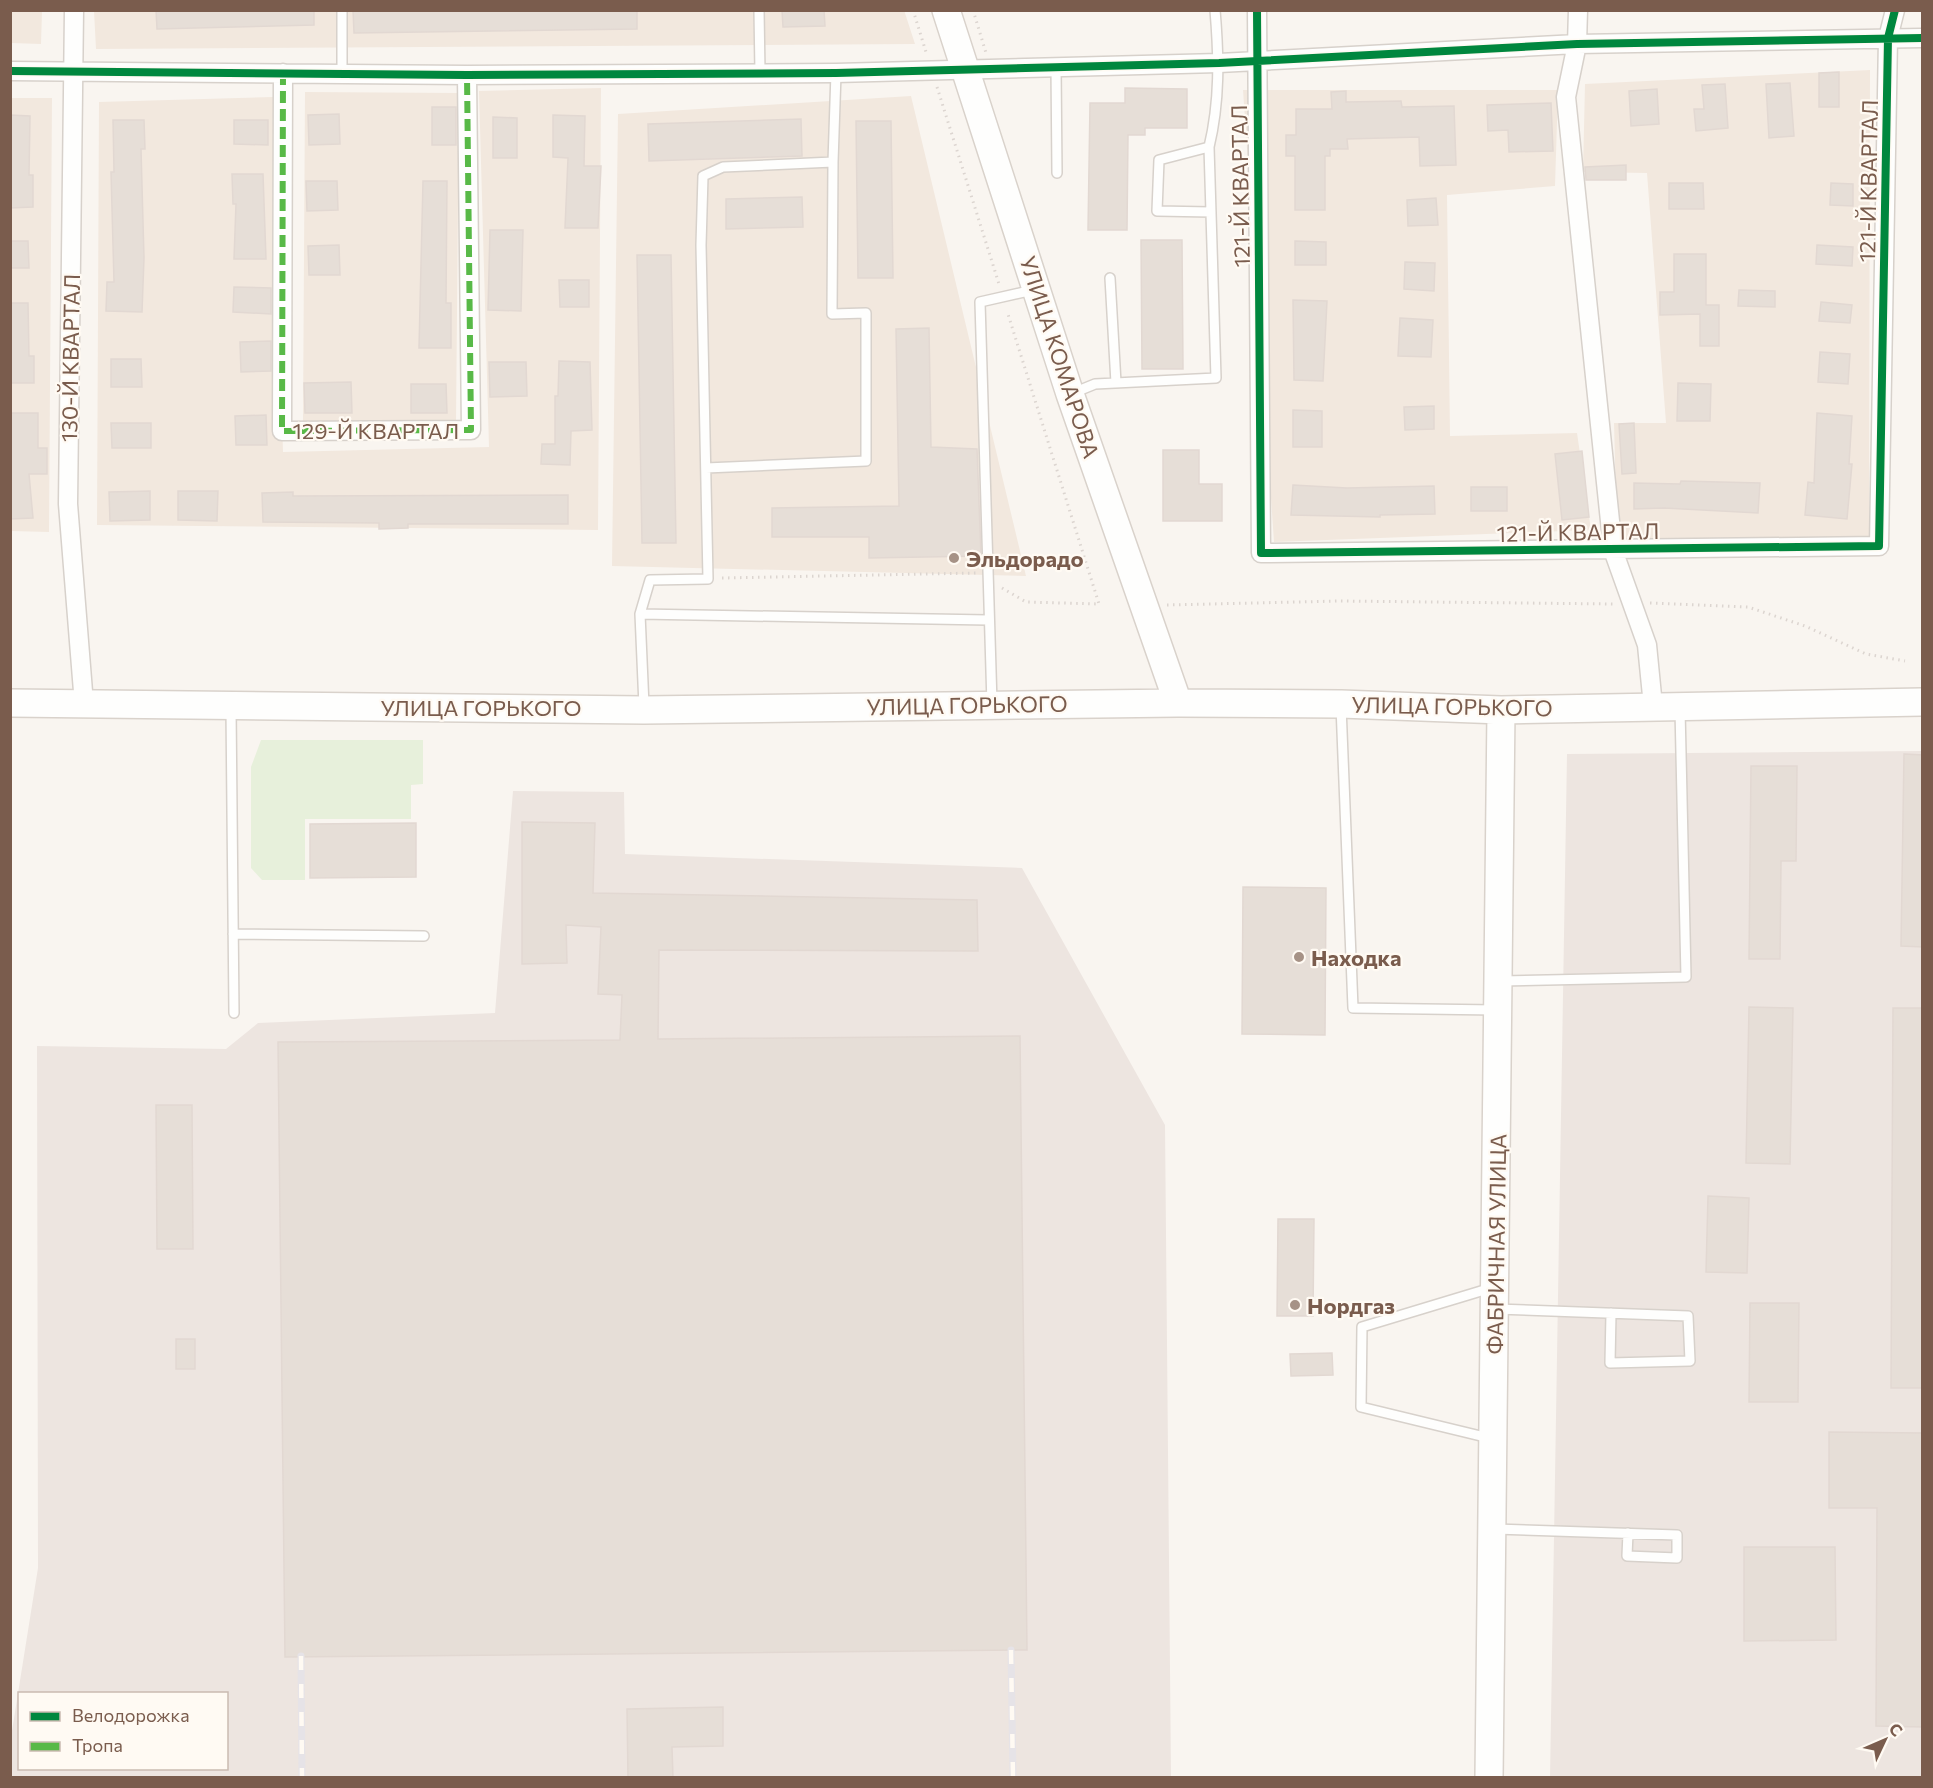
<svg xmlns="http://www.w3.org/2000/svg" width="1933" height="1788" viewBox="0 0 1933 1788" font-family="Commissioner,sans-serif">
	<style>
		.residential { fill: #f2e8de }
		.industrial { fill: #ede5e0; fill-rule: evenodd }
		.green { fill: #e7f0db }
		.building { fill: #e6ded7; stroke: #e2d8d2; stroke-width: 1.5 }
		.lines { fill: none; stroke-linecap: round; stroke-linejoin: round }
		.lane-casing { stroke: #d7d1cb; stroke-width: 12 }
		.street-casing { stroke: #d7d1cb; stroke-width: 21 }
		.secondary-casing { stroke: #d9d2cb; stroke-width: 30 }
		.path { stroke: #dcd5d0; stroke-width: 3; stroke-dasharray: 1.5 4.5; stroke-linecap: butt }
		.lane { stroke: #fefefd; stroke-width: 9 }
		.street { stroke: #fefefd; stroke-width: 18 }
		.secondary { stroke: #fefefd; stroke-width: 27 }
		.rail-casing { stroke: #e6e3e7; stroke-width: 7 }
		.rail { stroke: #fffaf3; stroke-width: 4.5; stroke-dasharray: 14; stroke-linecap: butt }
		.quiet { stroke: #58b947; stroke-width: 6; stroke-dasharray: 12 6; stroke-linecap: butt }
		.cycleway-casing { stroke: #fffaf3; stroke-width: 11 }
		.cycleway { stroke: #00873e; stroke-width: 8 }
		.poi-dot { fill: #a69286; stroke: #fffaf3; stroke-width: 2 }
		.labels { text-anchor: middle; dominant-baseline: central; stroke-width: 4.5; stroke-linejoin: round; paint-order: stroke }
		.street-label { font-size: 22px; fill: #7a5c4d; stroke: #fffaf3 }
		.poi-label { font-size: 22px; font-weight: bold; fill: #7a5c4d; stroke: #fffaf3; text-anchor: start }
	</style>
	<rect width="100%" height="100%" fill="#f9f5f0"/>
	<!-- residential -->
	<path class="residential" d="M11,10L42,11L41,44L11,43Z
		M904,10L915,44L96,49L94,11Z
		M1870,70L1869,541L1617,539L1614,423H1666L1647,173L1583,172L1585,84Z
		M601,88L598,530L97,525L99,102L273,97L283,452L489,447L479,91Z
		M1243,90H1558L1555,186L1447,195L1450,436L1577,433L1591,530L1274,542Z
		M305,92L459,93L456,422L303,421Z
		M911,96L1026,576L612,566L618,114Z
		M11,98H52L49,532L11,531Z"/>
	<!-- industrial -->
	<path class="industrial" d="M1922,751V1777L1550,1778L1567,754Z
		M513,791L624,792L625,854L1022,868L1165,1125L1171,1777L11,1778V1737L38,1568L37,1046L226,1049L258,1023L495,1013ZM20,1694H226V1768H20Z"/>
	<!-- green -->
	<path class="green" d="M261,740H423V784L411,785V819H305V880H262L251,868V767Z"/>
	<!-- building -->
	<path class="building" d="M156,10H314V25L157,29Z
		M353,10H637V29L354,33Z
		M782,10H824L825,26L783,27Z
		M1839,72V107H1819V73Z
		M1790,83L1794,136L1769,138L1766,84Z
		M1725,84L1728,128L1696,131L1694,109H1704L1702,85Z
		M1125,88L1187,89V128H1145V135H1128L1127,230H1088L1090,103H1125Z
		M1657,89L1659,124L1631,126L1629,91Z
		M1346,91V102L1401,101L1402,107L1454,106L1456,165L1420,166L1419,137L1347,139L1348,149H1330V156H1325V210H1295V156H1286V135H1296V109H1332L1331,92Z
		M1551,103L1553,151L1509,152L1508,130L1488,131L1487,105Z
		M432,107H456V145H432Z
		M339,114L340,144L309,145L308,115Z
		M10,115L30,116L29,175H33V207L10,208Z
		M553,115L585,116L584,166H601L598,228H565L568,158L553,157Z
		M493,117L517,118V158H493Z
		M801,119L802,156L649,161L648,124Z
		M113,120H144L145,149H141L144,258L142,312L106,311L107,282H114L111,172H114Z
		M234,120H268V145L234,144Z
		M856,121H891L893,278H858Z
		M1626,165V180H1586L1585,167Z
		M232,174H263L266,259H234L236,204H233Z
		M306,181H337L338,210L307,211Z
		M423,181H447L446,303H451V348H419Z
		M1669,183H1703L1704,209H1669Z
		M1831,183L1853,184V206L1830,205Z
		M802,197L803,227L726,229V199Z
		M1436,198L1438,225L1408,226L1407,200Z
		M490,230H523L521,311L488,310Z
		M1141,240H1182L1183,369H1142Z
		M10,241H28L29,268H10Z
		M1295,241L1326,242V265H1295Z
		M339,245L340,275H309L308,246Z
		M1817,245L1853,247L1852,266L1816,264Z
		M1674,254H1706V305H1719V346H1700V314L1660,315V292H1674Z
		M637,255H671L676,543H642Z
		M1405,262L1435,263L1434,291L1404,289Z
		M559,280H589V307H560Z
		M234,287L271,288V314L233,312Z
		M1739,290L1775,291V307L1738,306Z
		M1293,300L1327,301L1323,381L1294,380Z
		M1821,302L1852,305L1850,323L1819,321Z
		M10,303H28L29,356H34V383H10Z
		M1400,318L1433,320L1431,357L1398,356Z
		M929,328L931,447L977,449L981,556L869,558V537H772V508L899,506L896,329Z
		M271,341V371L241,372L240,342Z
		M1820,352L1850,354L1848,384L1818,382Z
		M111,359H141L142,387H111Z
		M559,361L590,362L592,430L571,431L570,465L541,464L542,444H555V396H558Z
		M489,362H526L527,396L490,397Z
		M351,382L352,413H305L304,383Z
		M1678,383L1711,384L1710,421H1677Z
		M411,384H446L447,413H411Z
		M1434,406V429L1405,430L1404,407Z
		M1293,410L1322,411V447H1293Z
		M10,413H38V448H47V474H29L33,518L10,519Z
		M1817,413L1852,416L1849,464H1852L1847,519L1805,515L1808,482L1814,483Z
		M266,415L267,445H236L235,416Z
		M111,423H151V448H112Z
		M1634,423L1636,473L1622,474L1619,424Z
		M1163,450H1199V484H1222V521H1163Z
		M1582,451L1589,517L1562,520L1555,454Z
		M1681,481L1760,483L1758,513L1664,508L1634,509V483L1680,484Z
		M1293,485L1347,488L1434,486L1435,514L1380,515V517L1291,515Z
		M1471,487H1507V511H1471Z
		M150,491V520L110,521L109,492Z
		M178,491H218L217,521L178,520Z
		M293,492V496L568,495V524H408V528L379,529V523L263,522L262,493Z
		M1904,754L1923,755V947L1901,946Z
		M1751,766H1797L1796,861H1781L1780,959H1749Z
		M522,822L595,823L593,893L977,900L978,951L659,950L658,1039L1020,1036L1027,1650L285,1657L278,1042L620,1040L622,995L598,994L601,927L566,925L567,963L522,964Z
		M416,823V877L310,878V824Z
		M1243,887L1326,888L1325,1035L1242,1034Z
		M1749,1007L1793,1008L1790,1164L1746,1163Z
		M1893,1008H1923V1388H1891Z
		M156,1105H192L193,1249H157Z
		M1708,1196L1749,1198L1747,1273L1706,1272Z
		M1278,1219H1314L1313,1316H1277Z
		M1750,1303H1799L1798,1402H1749Z
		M176,1339H195V1369H176Z
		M1332,1353L1333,1375L1291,1376L1290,1354Z
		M1829,1432L1923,1433V1727L1876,1726L1877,1508H1829Z
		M1744,1547H1835L1836,1640L1744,1641Z
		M723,1707V1746L672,1747L673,1778H628L627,1709Z"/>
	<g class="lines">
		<defs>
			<path id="lane" d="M342,10V74
				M759,10L760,73
				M1056,67L1057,173
				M1209,147L1159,160L1157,211L1211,212
				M1110,278L1116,383
				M1073,393L1095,384L1216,378L1209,147C1220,101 1219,57 1215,10
				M706,468L866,461V313L832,314L833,162
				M640,614L988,620
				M992,704L980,302L1033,290
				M644,706L640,614L650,580L708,579L701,245L703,176L723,167L833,162L836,73
				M1341,706L1353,1008L1496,1010
				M231,708L234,1013
				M233,934L424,936
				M1501,981L1686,977L1680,709
				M1496,1309L1688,1316L1690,1361L1610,1363L1611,1313
				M1489,1438L1361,1407L1362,1327L1491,1288
				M1495,1529L1677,1535V1558L1627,1556L1628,1533"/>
			<path id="street" d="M74,10L68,504L84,704
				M1257,10L1261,553L1879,546L1888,38L1895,10
				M1578,10L1577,44L1566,97L1613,550L1647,645L1653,706
				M10,71L467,75L836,73L1219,63L1577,44L1922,38
				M283,73L282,431L471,430L467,75"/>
			<path id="secondary" d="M946,10L1070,394L1178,703
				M10,703L644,710L1178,703L1341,704L1501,710L1922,702
				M1489,1778L1501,710"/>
		</defs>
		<!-- lane casing -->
		<use href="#lane" class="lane-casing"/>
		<!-- street casing -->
		<use href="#street" class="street-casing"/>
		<!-- secondary casing -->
		<use href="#secondary" class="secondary-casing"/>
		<!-- path -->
		<path class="path" d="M913,10L926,52
			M973,10L986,53
			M937,87L999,284
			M722,578L976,573
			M1002,588L1026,602L1099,604L1007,311
			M1650,603L1748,607L1805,626L1866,654L1905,661
			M1167,605L1340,601L1613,604"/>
		<!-- lane -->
		<use href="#lane" class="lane"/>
		<!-- street -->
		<use href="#street" class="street"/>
		<!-- secondary -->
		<use href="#secondary" class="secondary"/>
		<defs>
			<path id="rail" d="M1011,1650L1013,1778
				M301,1656L302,1778"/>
		</defs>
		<!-- rail casing -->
		<use href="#rail" class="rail-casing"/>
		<!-- rail -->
		<use href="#rail" class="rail"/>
		<!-- quiet -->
		<path class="quiet" d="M283,73L282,431L471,430L467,75"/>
		<defs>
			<path id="cycleway" d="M1257,10L1261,553L1879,546L1888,38L1895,10
				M10,71L467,75L836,73L1219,63L1577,44L1922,38"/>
		</defs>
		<!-- cycleway casing -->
		<use href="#cycleway" class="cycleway-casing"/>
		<!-- cycleway -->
		<use href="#cycleway" class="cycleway"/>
	</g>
	<!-- markers -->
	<g class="poi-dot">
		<circle cx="954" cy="558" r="6"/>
		<circle cx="1299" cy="957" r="6"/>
		<circle cx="1295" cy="1305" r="6"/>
	</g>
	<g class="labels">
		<!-- street labels -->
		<g class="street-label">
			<text transform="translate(1868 181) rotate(-89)">121-Й КВАРТАЛ</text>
			<text transform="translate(1240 186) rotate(-91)">121-Й КВАРТАЛ</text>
			<text transform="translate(1060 357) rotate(72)">УЛИЦА КОМАРОВА</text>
			<text transform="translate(70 358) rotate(-89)">130-Й КВАРТАЛ</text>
			<text x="376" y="430">129-Й КВАРТАЛ</text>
			<text transform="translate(1578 532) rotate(-1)">121-Й КВАРТАЛ</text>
			<text transform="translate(967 705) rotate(-1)">УЛИЦА ГОРЬКОГО</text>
			<text transform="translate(1452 706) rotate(1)">УЛИЦА ГОРЬКОГО</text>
			<text x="481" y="707">УЛИЦА ГОРЬКОГО</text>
			<text transform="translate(1496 1244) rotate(-89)">ФАБРИЧНАЯ УЛИЦА</text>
		</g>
		<!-- poi labels -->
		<g class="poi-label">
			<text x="966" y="558">Эльдорадо</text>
			<text x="1311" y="957">Находка</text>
			<text x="1307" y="1305">Нордгаз</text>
		</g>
	</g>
	<!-- border -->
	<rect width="1933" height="1788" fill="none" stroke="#7a5c4d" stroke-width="24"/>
	<!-- legend -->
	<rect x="18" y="1692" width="210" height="78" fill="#fffaf3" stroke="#cabbb1" stroke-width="1.5"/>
	<rect x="30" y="1712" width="30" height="9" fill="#00873e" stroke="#cabbb1" stroke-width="1.5"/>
	<text x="72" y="1722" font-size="18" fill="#7a5c4d">Велодорожка</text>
	<rect x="30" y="1742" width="30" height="9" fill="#58b947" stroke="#cabbb1" stroke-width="1.5"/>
	<text x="72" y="1752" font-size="18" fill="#7a5c4d">Тропа</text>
	<!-- north arrow -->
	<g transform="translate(1885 1740) rotate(46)" stroke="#fffaf3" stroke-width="4.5" paint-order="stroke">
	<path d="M0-4.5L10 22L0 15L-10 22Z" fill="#7a5c4d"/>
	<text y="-9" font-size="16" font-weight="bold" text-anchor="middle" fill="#7a5c4d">С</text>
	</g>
</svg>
